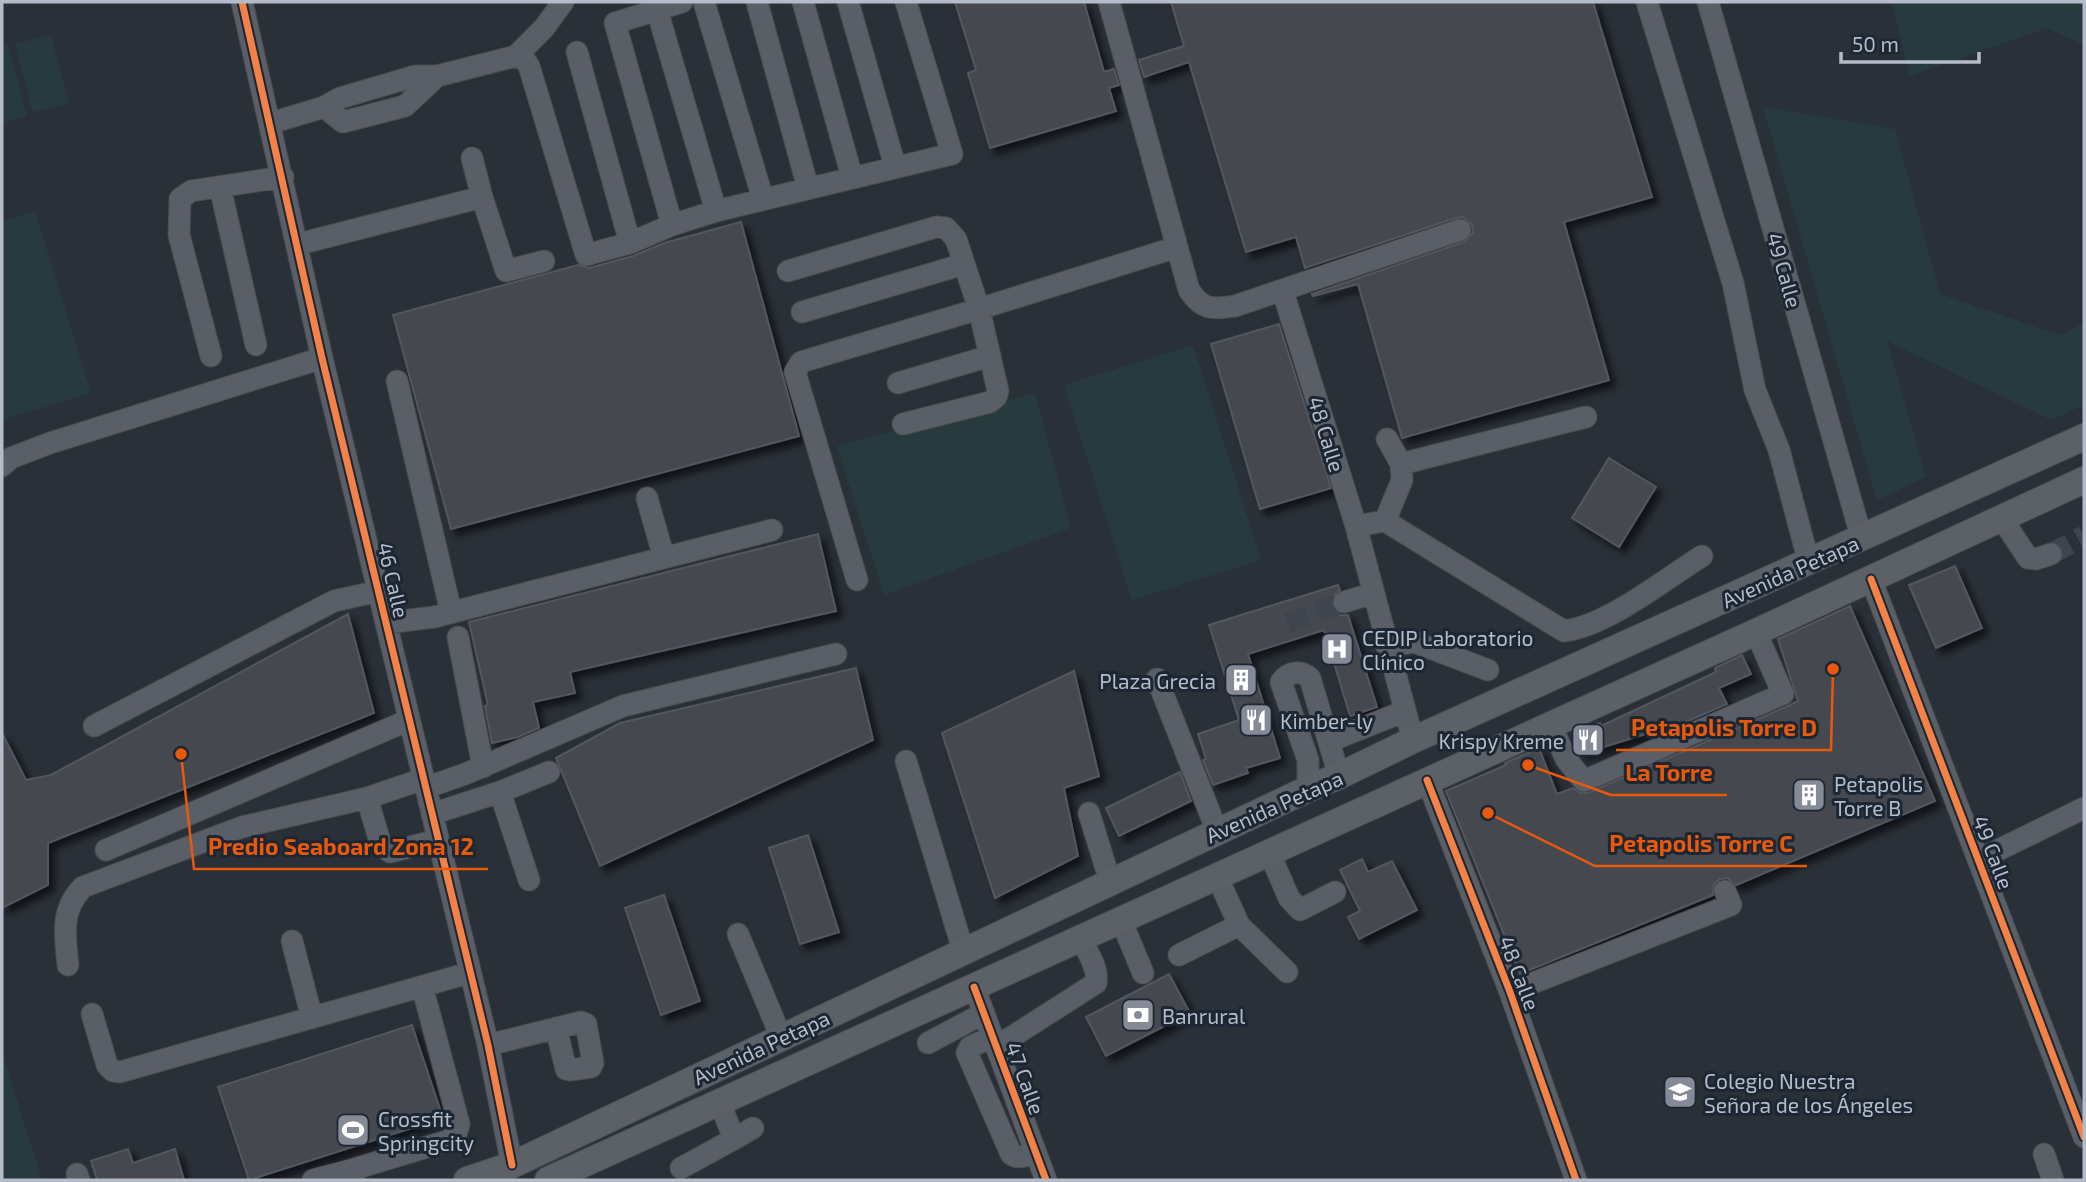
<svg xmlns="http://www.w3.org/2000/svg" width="2086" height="1182" viewBox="0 0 2086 1182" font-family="'Exo 2',sans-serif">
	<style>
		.green { fill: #273a3e }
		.building { fill: #444950; stroke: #52575f; stroke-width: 2; filter: url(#shadow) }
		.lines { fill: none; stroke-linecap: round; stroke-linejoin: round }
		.minor-tunnel { stroke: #3f454e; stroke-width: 21; stroke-dasharray: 21 10; stroke-linecap: butt }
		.minor-casing { stroke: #484c53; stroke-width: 23 }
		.major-casing { stroke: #484c55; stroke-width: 28 }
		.minor { stroke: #5a5e66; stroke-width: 21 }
		.major { stroke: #5c6168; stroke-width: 26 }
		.cycleway-casing { stroke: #1d2633; stroke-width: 11 }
		.cycleway { stroke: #f48246; stroke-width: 7 }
		.labels { text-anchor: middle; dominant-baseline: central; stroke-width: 6; stroke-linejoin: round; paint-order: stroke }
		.street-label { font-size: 21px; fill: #b4bcc9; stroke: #1d2633 }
		.poi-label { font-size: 21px; fill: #b4bcc9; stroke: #1d2633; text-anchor: start }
		.leader { fill: none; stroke: #e8590c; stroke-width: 2.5 }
		.callout-dot { fill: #e8590c; stroke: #1d2633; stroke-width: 2.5 }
		.callout-label { font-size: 23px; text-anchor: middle; font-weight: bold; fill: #e8590c; stroke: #1d2633; stroke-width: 6; stroke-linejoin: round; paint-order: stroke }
	</style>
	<defs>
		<filter id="shadow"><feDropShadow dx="6" dy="6" stdDeviation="3.5" flood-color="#0009"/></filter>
	</defs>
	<rect width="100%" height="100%" fill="#2a3038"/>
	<!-- green -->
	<path class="green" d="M1892,2H2084V45L2047,28L1910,76Z
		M51,35L69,103L33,112L15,44Z
		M8,45L27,116L2,123V46Z
		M1763,107L1895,129L1940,294L2060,335L2084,323V405L2051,420L1887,341L1926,477L1877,500Z
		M35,211L91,393L2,420V222Z
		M1193,345L1261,560L1132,600L1064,385Z
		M1035,393L1071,528L884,595L837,446Z
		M2,1052L42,1180H2Z"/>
	<!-- building -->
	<path class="building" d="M955,2H1084L1104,72L1114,69L1119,85L1109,88L1116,111L990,148L968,73L976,70Z
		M1171,2H1593L1652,197L1564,222L1609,380L1402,438L1358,284L1313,296L1312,294L1464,242L1473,233L1472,225L1463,217L1456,218L1305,268L1296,237L1246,252L1189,62L1144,77L1139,60L1184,46Z
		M741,222L799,436L451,529L393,315L578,265L589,268L633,256L664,243Z
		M1279,324L1331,488L1260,509L1211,344Z
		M1609,458L1656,487L1619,547L1572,518Z
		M818,534L836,611L570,672L575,693L533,702L539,728L518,737L492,743L485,706L488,705L469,622Z
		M1955,566L1982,628L1936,648L1909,585Z
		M1338,585L1340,590L1331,598L1332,606L1340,615H1348L1377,707L1350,716L1324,630L1248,654L1280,758L1246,768L1248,773L1213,785L1203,760L1206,759L1198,734L1239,720L1209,625Z
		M1850,606L1935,801L1736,885L1727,878L1720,879L1714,884L1713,895L1520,974L1446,791L1506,765L1505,763L1539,748L1557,794L1573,788L1580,793H1588L1788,706L1798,701L1778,639Z
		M348,614L374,713L48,843V885L2,908V733L26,780L51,775Z
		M1742,655L1751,674L1719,688L1727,704L1688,721L1581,754L1574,732L1600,723L1601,726L1716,672L1715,668Z
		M856,668L873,740L600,866L556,758L620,723Z
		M1074,671L1099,776L1064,788L1078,856L995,898L942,733Z
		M1180,772L1191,801L1119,836L1106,808Z
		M808,835L839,932L800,944L769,848Z
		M1362,859L1368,872L1392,861L1417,910L1359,939L1348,917L1360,911L1340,870Z
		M664,895L700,1001L661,1015L625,908Z
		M1169,974L1190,1013L1106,1056L1086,1017Z
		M412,1025L443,1118L249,1180L218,1087Z
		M128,1149L133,1163L175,1149L184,1180H97L91,1161Z"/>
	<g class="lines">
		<!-- minor-tunnel -->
		<path class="minor-tunnel" d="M2051,554L2084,536
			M1288,623L1344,602"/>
		<defs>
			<path id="minor" d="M242,2L322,358L488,1045L512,1165
				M682,2L615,23L672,225L716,211L952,154L906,2
				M704,2L763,199
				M757,2L808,188
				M803,2L852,177
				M848,2L895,166
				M1109,2L1189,290C1203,311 1212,309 1235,306L1460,230
				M1647,2L1733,283L1755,390L1779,450L1809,563
				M1708,2L1862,539
				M657,10L716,211
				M516,56L544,28L563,2
				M324,107L343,122L405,106L437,76
				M271,123L324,107L340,98L415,76H437L516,56L524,59L529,66L586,255L630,243L577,52
				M472,158L482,197L506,271L544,261
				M220,187L256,345
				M630,243L672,225
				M299,244L482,197
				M788,271L936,227L946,228L956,239L979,309L998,391L996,397L990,402L903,424
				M1283,292L1356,526L1413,740
				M802,312L964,264
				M211,356L179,235L180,199L191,191L283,177
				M397,381L451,612
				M898,383L990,356
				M1387,439L1401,464
				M2,466L11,458L50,443L322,358
				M647,498L664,558
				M2002,519L2028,558L2036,559L2051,554
				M1385,521L1402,480L1401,464L1586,417
				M1356,526L1385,521L1564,631C1607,626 1665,579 1702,556
				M1871,579L2084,1137
				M857,580L795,372L801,362L979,309L1177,247
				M1344,602L1374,593
				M386,623L434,617L772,530
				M458,637L483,767
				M1387,647L1414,642L1488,670
				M1157,679L1217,831
				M1551,725L1566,759L1584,781L1783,694L1756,632
				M94,726L334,601L379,591
				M1330,741L1405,711
				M906,761L963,950
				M1427,780L1510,992L1576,1180
				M425,788L465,774L623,706L836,654
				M1308,789V760L1281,682C1289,671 1301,670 1310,678L1339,776
				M500,792L549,772
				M367,798L423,779
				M1089,813L1110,881
				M432,814L500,792L529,880
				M106,850L409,720
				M1269,852L1289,898L1300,910L1335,892
				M1978,860L2084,808
				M1217,876L1239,925L1287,972
				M1121,920L1143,973
				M738,934L781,1037
				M292,941L312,1018
				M1179,955L1239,925
				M68,965C65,935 60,910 83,887L242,827L367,798L381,845L390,852L438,840
				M974,987L1046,1180
				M1510,992L1731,905L1725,891
				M92,1014L107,1065L113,1071L120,1072L469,973
				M992,1037L970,1047L967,1053L1011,1154C1019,1160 1027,1155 1035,1153
				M928,1043L984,1013
				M488,1045L581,1022L586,1024L593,1063L591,1067L570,1070L566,1069L556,1028
				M996,1047L1096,983C1099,969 1087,951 1081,939
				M720,1103L734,1139L753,1128
				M2044,1154L2053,1180
				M681,1168L734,1139
				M351,1170L447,1141L456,1135L459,1124L422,986
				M77,1174L79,1180
				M313,1180L351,1170L354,1180"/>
			<path id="major" d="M467,1180L512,1165L1308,789L1339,776L1413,740L2084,437
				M548,1180L1756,632L2084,480"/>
		</defs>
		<!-- minor casing -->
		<use href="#minor" class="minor-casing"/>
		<!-- major casing -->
		<use href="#major" class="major-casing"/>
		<!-- minor -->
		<use href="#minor" class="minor"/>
		<!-- major -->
		<use href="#major" class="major"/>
		<defs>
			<path id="cycleway" d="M242,2L322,358L488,1045L512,1165
				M1871,579L2084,1137
				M1427,780L1510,992L1576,1180
				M974,987L1046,1180"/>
		</defs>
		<!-- cycleway casing -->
		<use href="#cycleway" class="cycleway-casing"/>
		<!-- cycleway -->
		<use href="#cycleway" class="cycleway"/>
	</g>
	<!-- icons -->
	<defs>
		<symbol id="hospital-square" viewBox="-11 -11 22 22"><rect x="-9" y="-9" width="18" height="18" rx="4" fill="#848b96" stroke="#1d2633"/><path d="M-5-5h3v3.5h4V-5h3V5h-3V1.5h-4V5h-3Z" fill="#fff"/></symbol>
		<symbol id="building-square" viewBox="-11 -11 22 22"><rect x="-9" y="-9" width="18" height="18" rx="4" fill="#848b96" stroke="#1d2633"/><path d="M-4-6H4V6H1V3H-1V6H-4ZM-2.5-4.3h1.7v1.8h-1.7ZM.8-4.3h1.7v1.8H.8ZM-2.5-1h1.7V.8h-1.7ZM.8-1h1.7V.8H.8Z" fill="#fff"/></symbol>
		<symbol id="restaurant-square" viewBox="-11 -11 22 22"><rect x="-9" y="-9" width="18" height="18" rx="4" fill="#848b96" stroke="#1d2633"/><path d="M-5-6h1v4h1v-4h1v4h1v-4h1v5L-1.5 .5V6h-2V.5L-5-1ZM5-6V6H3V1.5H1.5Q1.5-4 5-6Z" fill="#fff"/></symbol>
		<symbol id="bank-square" viewBox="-11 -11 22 22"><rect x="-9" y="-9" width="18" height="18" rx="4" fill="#848b96" stroke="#1d2633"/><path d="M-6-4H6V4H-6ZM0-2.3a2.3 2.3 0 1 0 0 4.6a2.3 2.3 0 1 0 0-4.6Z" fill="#fff"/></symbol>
		<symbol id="school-square" viewBox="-11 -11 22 22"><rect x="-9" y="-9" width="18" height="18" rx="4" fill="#848b96" stroke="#1d2633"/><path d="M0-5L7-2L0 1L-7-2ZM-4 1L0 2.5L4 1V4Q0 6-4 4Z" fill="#fff"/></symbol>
		<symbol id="stadium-square" viewBox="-11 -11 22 22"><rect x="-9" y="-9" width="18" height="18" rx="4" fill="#848b96" stroke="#1d2633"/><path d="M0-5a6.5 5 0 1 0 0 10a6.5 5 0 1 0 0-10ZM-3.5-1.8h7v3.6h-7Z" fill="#fff"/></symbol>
	</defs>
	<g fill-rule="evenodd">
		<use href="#hospital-square" x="1318" y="630" width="38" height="38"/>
		<use href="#building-square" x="1222" y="661" width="38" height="38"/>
		<use href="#restaurant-square" x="1237" y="701" width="38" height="38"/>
		<use href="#restaurant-square" x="1569" y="721" width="38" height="38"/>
		<use href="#building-square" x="1790" y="776" width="38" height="38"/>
		<use href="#bank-square" x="1119" y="996" width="38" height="38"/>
		<use href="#school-square" x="1661" y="1073" width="38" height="38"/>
		<use href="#stadium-square" x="334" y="1111" width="38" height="38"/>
	</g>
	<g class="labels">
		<!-- street labels -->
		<g class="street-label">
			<text transform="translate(1785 270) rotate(74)">49 Calle</text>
			<text transform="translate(1327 434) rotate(73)">48 Calle</text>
			<text transform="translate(1790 571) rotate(-24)">Avenida Petapa</text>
			<text transform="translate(394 580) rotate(77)">46 Calle</text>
			<text transform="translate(1274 806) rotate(-24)">Avenida Petapa</text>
			<text transform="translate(1994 852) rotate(69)">49 Calle</text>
			<text transform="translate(1520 973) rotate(69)">48 Calle</text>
			<text transform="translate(761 1047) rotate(-25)">Avenida Petapa</text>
			<text transform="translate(1026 1078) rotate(70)">47 Calle</text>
		</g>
		<!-- poi labels -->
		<g class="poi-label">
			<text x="1362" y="637">CEDIP Laboratorio<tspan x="1362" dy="24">Clínico</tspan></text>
			<text x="1216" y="680" text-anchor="end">Plaza Grecia</text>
			<text x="1280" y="720">Kimber-ly</text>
			<text x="1564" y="740" text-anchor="end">Krispy Kreme</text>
			<text x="1834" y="783">Petapolis<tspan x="1834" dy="24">Torre B</tspan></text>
			<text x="1162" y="1015">Banrural</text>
			<text x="1704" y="1080">Colegio Nuestra<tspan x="1704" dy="24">Señora de los Ángeles</tspan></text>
			<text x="378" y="1118">Crossfit<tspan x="378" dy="24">Springcity</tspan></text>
		</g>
	</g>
	<!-- callouts -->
	<path class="leader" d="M1833 669L1831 750H1616M1528 765L1611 795H1727M1488 813L1595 866H1807M181 754L194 869H488"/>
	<g class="callout-dot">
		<circle cx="1833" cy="669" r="7"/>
		<circle cx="1528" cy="765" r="7"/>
		<circle cx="1488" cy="813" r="7"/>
		<circle cx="181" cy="754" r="7"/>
	</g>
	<g class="callout-label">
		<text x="1724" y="736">Petapolis Torre D</text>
		<text x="1669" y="781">La Torre</text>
		<text x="1701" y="852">Petapolis Torre C</text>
		<text x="341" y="855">Predio Seaboard Zona 12</text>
	</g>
	<!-- border -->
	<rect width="2086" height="1182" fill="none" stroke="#b4bcc9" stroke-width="7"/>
	<!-- scale -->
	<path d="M1841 52v10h138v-10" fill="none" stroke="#b4bcc9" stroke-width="3.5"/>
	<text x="1852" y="52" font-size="21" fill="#b4bcc9" stroke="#1d2633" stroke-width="5" paint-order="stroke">50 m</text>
</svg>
